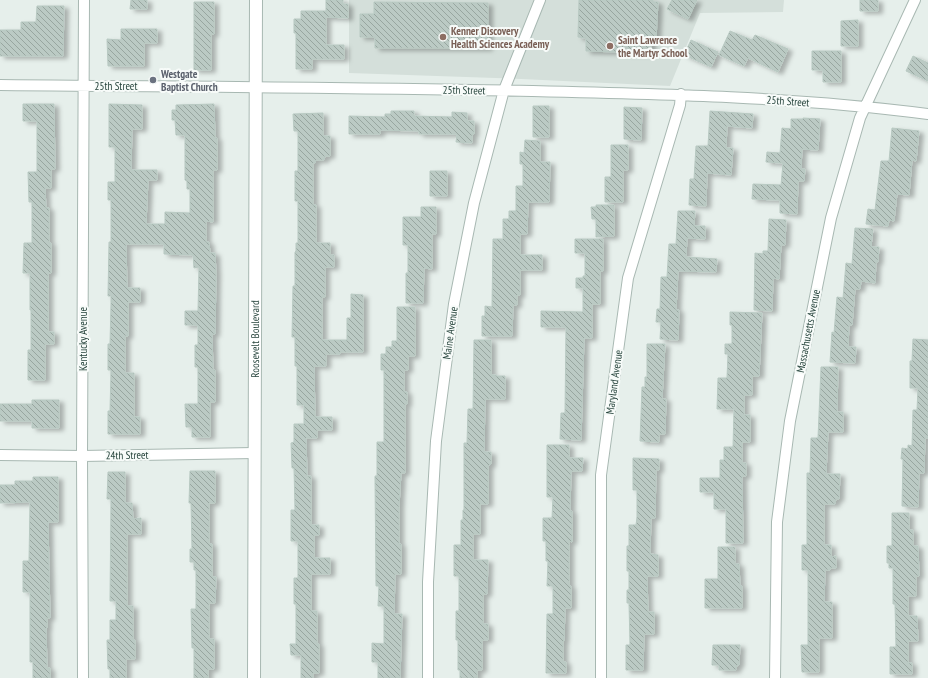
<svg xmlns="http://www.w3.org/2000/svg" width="928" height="678" viewBox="0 0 928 678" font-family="'PT Sans Narrow',sans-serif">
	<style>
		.built { fill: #d4dfda }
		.building { fill: url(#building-back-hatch); stroke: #b8c9c2; filter: url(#shadow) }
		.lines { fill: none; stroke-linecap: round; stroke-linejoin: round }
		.minor-casing { stroke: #a8b8b2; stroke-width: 12 }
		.tertiary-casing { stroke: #a8b8b2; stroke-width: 14 }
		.minor { stroke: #fff; stroke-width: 10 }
		.tertiary { stroke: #fff; stroke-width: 12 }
		.education-dot { fill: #8d6e63; stroke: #f7fbf9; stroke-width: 1.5 }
		.worship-dot { fill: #6b7280; stroke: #f7fbf9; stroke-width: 1.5 }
		.labels { text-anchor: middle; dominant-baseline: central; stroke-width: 4; stroke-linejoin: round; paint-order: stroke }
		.education-label { font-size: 11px; font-weight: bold; fill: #785e54; stroke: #f7fbf9; text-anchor: start }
		.worship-label { font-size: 11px; font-weight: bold; fill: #5b616d; stroke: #f7fbf9; text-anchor: start }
		.street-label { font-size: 11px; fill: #24423a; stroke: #f7fbf9 }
	</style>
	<defs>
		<pattern id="building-back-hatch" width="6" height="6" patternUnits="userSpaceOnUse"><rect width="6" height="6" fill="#bbcac4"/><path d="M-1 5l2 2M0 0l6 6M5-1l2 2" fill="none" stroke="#98a6a0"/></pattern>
		<filter id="shadow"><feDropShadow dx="4.5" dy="2.5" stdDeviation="2" flood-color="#0004"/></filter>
	</defs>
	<rect width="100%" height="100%" fill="#e6efeb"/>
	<!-- built -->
	<path class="built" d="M349,0H784L783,12L700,13L670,86L521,79L349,73Z"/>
	<!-- building -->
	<path class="building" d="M131,0H147V9H130Z
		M326,0H343V4H348V18L326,17V45H344V59H312V69H296V33H294V19H301V11H326Z
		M579,0H653V2H658L656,40H651V53L586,51V38L578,37Z
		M672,0H697L688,19L667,9Z
		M860,0H878V11H860Z
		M194,2H214V34H211V70H194Z
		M374,2L488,3V48H375V37H360V14H374Z
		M37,6H64L63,56H0V30H21V22H36Z
		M858,20V46H841V21Z
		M121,29H157V43H144V66H108L107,39L121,40Z
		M730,31L752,40L755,35L788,49L778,72L748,58L744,66L719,55Z
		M691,40L718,52L711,67L684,55Z
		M812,51H841V82H823V70H812Z
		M913,56L928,63V81L906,71Z
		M23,104H54L55,169H51V188H45L46,208H49V243H51V273H48V332H54V344H45V380H28V350H31V310H30V273H23L24,243H32V202H29L28,172H37V121H23Z
		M109,104L142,105V129H132L131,169L132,170H157V180H148L146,224H165V212L190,213V189H187V181L185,180V135H176L175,120H172V110H176V105L214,104L215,138H217V170H213V222L206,221V242H209L210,253H215L216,273L215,334H212L213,370H215V402H210V437H192V427H186L185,404H198V367H195V345H198V325H185V311H198L199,267L194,268L193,255L164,254V244H126L127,288H140V302H128V336H125V373H134V417H140V434H108V411H110L111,370H108V344H110L111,303V296H108L109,242H111V200H108V182H115V147H109Z
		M533,106H549V137H533Z
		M624,107L642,108L641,140L624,139Z
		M391,111H414V116L452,117V112L467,113V121H474V134H472V143L456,142L457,134H419V131L380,130V134H349V116L385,117V114H391Z
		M710,111L753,114L752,128L727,126L726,148H733L731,175L707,173L706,206L689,205L690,179H694L696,146H708Z
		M323,113V136H330V156H325L324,160H316L315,163H313V205H316V243H330V255H334V267H325V297H322V340H347V318H351V294L363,295V352H340V354H326V366H314L315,417H332V430H317V438H306L307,476H311V525H319V535H314V558H330V574H311V611H317V644H319V673H313V678H301V655H291L290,644H296V604H294V578H298V541H291V510H295L294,468H292L291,443L294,442V424H304V405H297V366H295V337H292L293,286H295V252L296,251V243H298V201H295V171H298V131H294L293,114Z
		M803,118L820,119L818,150L802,149L801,169H805L804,181H798L797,214L780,213V200L752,199L753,184L781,185L783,163L766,162L767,152L780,153L782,128L791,129V119H803Z
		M892,128L919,131L916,161L912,160L909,195L897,194L894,221L889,220L888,226L866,224L868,209L875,210L881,161H889Z
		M525,140L540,141V162H550L549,202H528L527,234H520V255H542V270H520V295H517V305H513L512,336H482V316H485V306L492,307L493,239H503V219H509V211H516V186H523V164H520V152L524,153Z
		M611,145H628V170H623V202H605V177H611Z
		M430,171H447V196H430Z
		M596,205H614V236L596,237V219H592L591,207H596Z
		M421,207H436V234H432V269L424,268L423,303H406V273H408V245H403V217H421Z
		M678,211H695L694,226H705V239L687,238L686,257L717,259L716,272L678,271L676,310H679L678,340L660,339L661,322H656L657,309H660L661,277H667L669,244H676Z
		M769,219L786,220L785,245H781L779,279L773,278L772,311L754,310L755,253L763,254V251H768Z
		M855,228L873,229L871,247H879L878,262H876L875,283L861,281L860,289H855L852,325H849L848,347H856L855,363L830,362L832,332L834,333L837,297L843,298L846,263L852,264Z
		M575,239H603V271H600V304H592V338H584L581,440L560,439L561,413H565L566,327H541V311L583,312V288H576V278H583V276H585V253H575Z
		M397,307H415V356H408V370H404V392H407V404H405V473H401L399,506V544H401V574H395L394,614H402L400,678H378V662H372V643L384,644V606H378L379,586H376L375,476H377V442H384V370H381V354H386V347H392V341H397Z
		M730,312L762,313L759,376H752V395H744V415H750V442H742V463H746V476H742L743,543H726V509H714V492H700V478H720V460H724V447H733L734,409H717L718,378H727L728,354H725V344H732V325H730Z
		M913,339L928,340V438H925L924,473H919L918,507L902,506L903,459H901L902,448L908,449V445L912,446L913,410H917L918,388H910V361H912Z
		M474,340H491V375H496V376H505V399H485L484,452H491V464L488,466V504H480V534H473V560H488L487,594H483V624H488V640H482V670H477V678H460V670H458V640H456V611H459V576H454V545H461V520H463V510H464V443H467L468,409H473Z
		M647,344H665L662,399H666L665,434H659V442L640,441L642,387H645V377H647Z
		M821,367H838L837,412H843V432H828L826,474H840L839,499H836L835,504H824V545H831V557L836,556V568H830V570H825L824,602H832V638H819V672H802L801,645H808V570H802V545H807V473H810L811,438H818Z
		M32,400H59V428H32V421H0V404H32Z
		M547,445H569V458H583L582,471H571L570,511H572V542L569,541V586H571V608H565L564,641H563V662H566V673H546L547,614H553V586H547L548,561H546V541H543V518H552L553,497H547Z
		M633,458L659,459V470H656L655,518H651L650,554L658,555V576H647L648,612H654V634H644L643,670H626V645H630L629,603H627V590H629V571H627V546H629V525H636L637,517V490H633Z
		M190,471H215V503H209V544H212V577H216L215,603H209V639H214V669H208V678H194V648H192L191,609H196V570H194V562H190V549H192L191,503H189Z
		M108,472H125V503H132L133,519L141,518V534H127V606H133V640H135V659H126V678H110V669H108L107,640H110V620H116V601H110L111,499H107Z
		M33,477H58V522H48L50,618H47V628H46L47,668H50V678H33V662H30V592H23V561H29L30,502L0,503V485H15V481H33Z
		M892,513H909V530H913V546H918L919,576H916V596H908V616H917L918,641H908V663H912V674H890V647H896L895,604H893V568H889V563H887V546H892Z
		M718,547H735V564H739L740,586H742V608H705V579H718Z
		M713,645H740L739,665H737L736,670H719V665H712Z"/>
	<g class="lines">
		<defs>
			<path id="minor" d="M0,85C177,87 355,87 532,91C664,94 797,97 928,114
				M0,455L82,456L254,453
				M83,678L82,456L84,0
				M428,678V582L436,441L454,304L474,203L504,90L540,0
				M601,678V475L628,278L680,105L681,94
				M775,678L777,522L790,421L831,218L860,118L915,0"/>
			<g id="tertiary">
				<path id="s1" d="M254,678L256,0"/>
			</g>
		</defs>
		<!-- minor casing -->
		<use href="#minor" class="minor-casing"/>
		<!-- tertiary casing -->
		<use href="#tertiary" class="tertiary-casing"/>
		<!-- minor -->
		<use href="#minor" class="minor"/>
		<!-- tertiary -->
		<use href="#tertiary" class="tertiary"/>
	</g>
	<!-- markers -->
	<g class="education-dot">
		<circle cx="443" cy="37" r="4"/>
		<circle cx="610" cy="46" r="4"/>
	</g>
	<circle class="worship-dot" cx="153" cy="80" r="4"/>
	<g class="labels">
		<!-- education labels -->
		<g class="education-label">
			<text x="451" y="31">Kenner Discovery<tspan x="451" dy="13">Health Sciences Academy</tspan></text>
			<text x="618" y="40">Saint Lawrence<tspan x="618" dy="13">the Martyr School</tspan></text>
		</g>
		<!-- worship labels -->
		<g class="worship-label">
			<text x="161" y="74">Westgate<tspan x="161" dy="13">Baptist Church</tspan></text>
		</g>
		<!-- street labels -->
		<g class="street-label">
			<text x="116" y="86">25th Street</text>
			<text transform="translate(464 90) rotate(1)">25th Street</text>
			<text transform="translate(788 101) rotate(4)">25th Street</text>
			<text transform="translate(808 331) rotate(-79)">Massachusetts Avenue</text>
			<text transform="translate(450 333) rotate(-82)">Maine Avenue</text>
			<text transform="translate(83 339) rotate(-90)">Kentucky Avenue</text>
			<text stroke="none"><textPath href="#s1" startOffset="339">Roosevelt Boulevard</textPath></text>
			<text transform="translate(614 382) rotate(-82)">Maryland Avenue</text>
			<text transform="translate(127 455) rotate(-1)">24th Street</text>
		</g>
	</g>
</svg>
